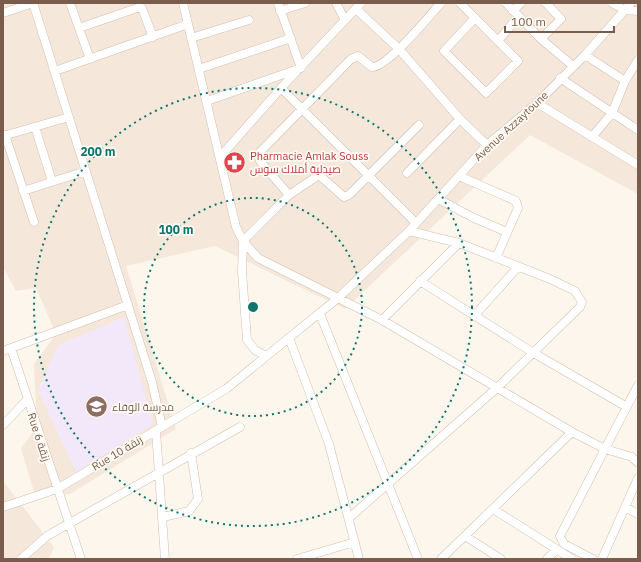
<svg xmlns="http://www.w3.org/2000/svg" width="641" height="562" viewBox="0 0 641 562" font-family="'IBM Plex Sans',Cairo,sans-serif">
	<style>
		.residential { fill: #f5e8da }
		.education { fill: #f3e8fa }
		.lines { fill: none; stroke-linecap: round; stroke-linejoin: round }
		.minor-casing { stroke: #d1beb0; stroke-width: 9 }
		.minor { stroke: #fff; stroke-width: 8 }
		.ring { fill: none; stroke: #0f766e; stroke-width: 2; stroke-dasharray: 2 4 }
		.labels { text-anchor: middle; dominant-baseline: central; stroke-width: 3.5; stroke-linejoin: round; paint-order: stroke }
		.street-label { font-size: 11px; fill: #7a5c4d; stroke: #fffaf3 }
		.health-label { font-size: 11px; fill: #be3a42; stroke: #fffaf3; text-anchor: start }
		.education-label { font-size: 11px; fill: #785e54; stroke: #fffaf3; text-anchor: start }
		.centre { fill: #0f766e; stroke: #fffaf3; stroke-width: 2 }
		.ring-label { font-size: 12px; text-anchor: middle; font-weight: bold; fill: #0f766e; stroke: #fffaf3; stroke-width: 3.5; stroke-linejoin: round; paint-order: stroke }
	</style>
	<rect width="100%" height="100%" fill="#fdf6ec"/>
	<!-- residential -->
	<path class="residential" d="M3,3H638V194L530,135L345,309L215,246L126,266L176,429L70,494L35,495L21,448L37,427L34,364L56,334L36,288L16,291L3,267Z
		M3,481L54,547L49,559H3Z"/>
	<!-- education -->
	<path class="education" d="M124,317L153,424L76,472L38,390L58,345Z"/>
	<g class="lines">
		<defs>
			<path id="minor" d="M33,3L152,382L162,427
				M70,3L90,59
				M183,3L236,227L243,241L258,258L382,320L572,432L605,449L638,385
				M336,3L345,20
				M460,3L518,61L486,93L444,51L475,18
				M506,3L541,39L573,66
				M612,3L625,10L638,11
				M356,9L399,49L460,119L487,145
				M280,11L305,3
				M513,11L521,3
				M3,13L33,3
				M79,28L140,7L142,8L153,37
				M191,38L249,20
				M541,39L561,19L546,3
				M498,41L518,17
				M585,55L625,81
				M199,69L291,38
				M55,71L188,24
				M560,78L638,130
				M281,88L415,222
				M207,101L301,68L278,3
				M537,103L638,165
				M35,127L52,181
				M5,135L34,222
				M3,136L69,117
				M592,137L612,113L625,81L638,60
				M220,157L281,88L361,3
				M407,173L460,119
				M459,176L516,201L518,208L496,258
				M23,191L86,171
				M289,195L260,161L258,154L351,59L358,56L372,67C387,68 430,15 441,3
				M438,199L474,218L507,232
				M420,281L532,352L627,407
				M320,314L418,559
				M474,316L518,267
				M382,320L459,243
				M289,338L329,444L359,559
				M11,348L81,559
				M3,351L128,305
				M266,356L255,350L247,340L242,271L243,241L289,195L319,175L344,197L349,195L419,125
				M3,425L27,400
				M156,431L165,559
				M3,507L57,489L226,389L338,298L409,231L487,145L537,103L585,55L631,3
				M625,507L638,514
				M493,509L572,559
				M163,517L189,511L198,499L191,453
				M349,518L497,388L580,307L582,302L575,291L550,279L459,243L409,231
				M465,536L501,559
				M21,559L47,536L240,427
				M297,559L355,542
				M441,559L572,432
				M547,559L556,550
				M593,559L564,544L560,536L605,449L632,457L638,463
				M602,559L638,478"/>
		</defs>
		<!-- minor casing -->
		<use href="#minor" class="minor-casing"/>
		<!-- minor -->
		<use href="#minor" class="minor"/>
	</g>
	<!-- distance rings -->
	<g class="ring">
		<circle cx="253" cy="307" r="109"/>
		<circle cx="253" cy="307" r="219"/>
	</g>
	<!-- icons -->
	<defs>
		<symbol id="pharmacy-disc" viewBox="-11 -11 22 22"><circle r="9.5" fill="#e0444e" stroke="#fffaf3"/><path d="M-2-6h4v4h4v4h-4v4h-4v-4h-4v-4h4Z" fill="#fff"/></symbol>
		<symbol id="school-disc" viewBox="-11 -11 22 22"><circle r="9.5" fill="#8d6e63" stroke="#fffaf3"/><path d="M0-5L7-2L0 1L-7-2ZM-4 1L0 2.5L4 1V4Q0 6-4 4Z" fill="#fff"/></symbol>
	</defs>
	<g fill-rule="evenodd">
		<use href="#pharmacy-disc" x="222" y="150" width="25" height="25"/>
		<use href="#school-disc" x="84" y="394" width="25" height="25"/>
	</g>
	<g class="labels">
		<!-- street labels -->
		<g class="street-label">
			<text transform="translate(511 126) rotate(-43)">Avenue Azzaytoune</text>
			<text transform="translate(39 437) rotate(72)">Rue 6 زنقة</text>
			<text transform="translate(117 453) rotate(-31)">Rue 10 زنقة</text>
		</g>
		<!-- health labels -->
		<g class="health-label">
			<text x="250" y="156">Pharmacie Amlak Souss<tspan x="250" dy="13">صيدلية أملاك سوس</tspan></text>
		</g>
		<!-- education labels -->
		<g class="education-label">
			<text x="112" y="407">مدرسة الوفاء</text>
		</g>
	</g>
	<circle cx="253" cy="307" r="6" class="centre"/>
	<g class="ring-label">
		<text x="98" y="156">200 m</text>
		<text x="176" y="234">100 m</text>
	</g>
	<!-- border -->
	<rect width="641" height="562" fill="none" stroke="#7a5c4d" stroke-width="8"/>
	<!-- scale -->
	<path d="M505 26v6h109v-6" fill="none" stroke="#7a5c4d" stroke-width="2"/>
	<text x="511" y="26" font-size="12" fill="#7a5c4d" stroke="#fffaf3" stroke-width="3" paint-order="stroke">100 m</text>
</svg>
